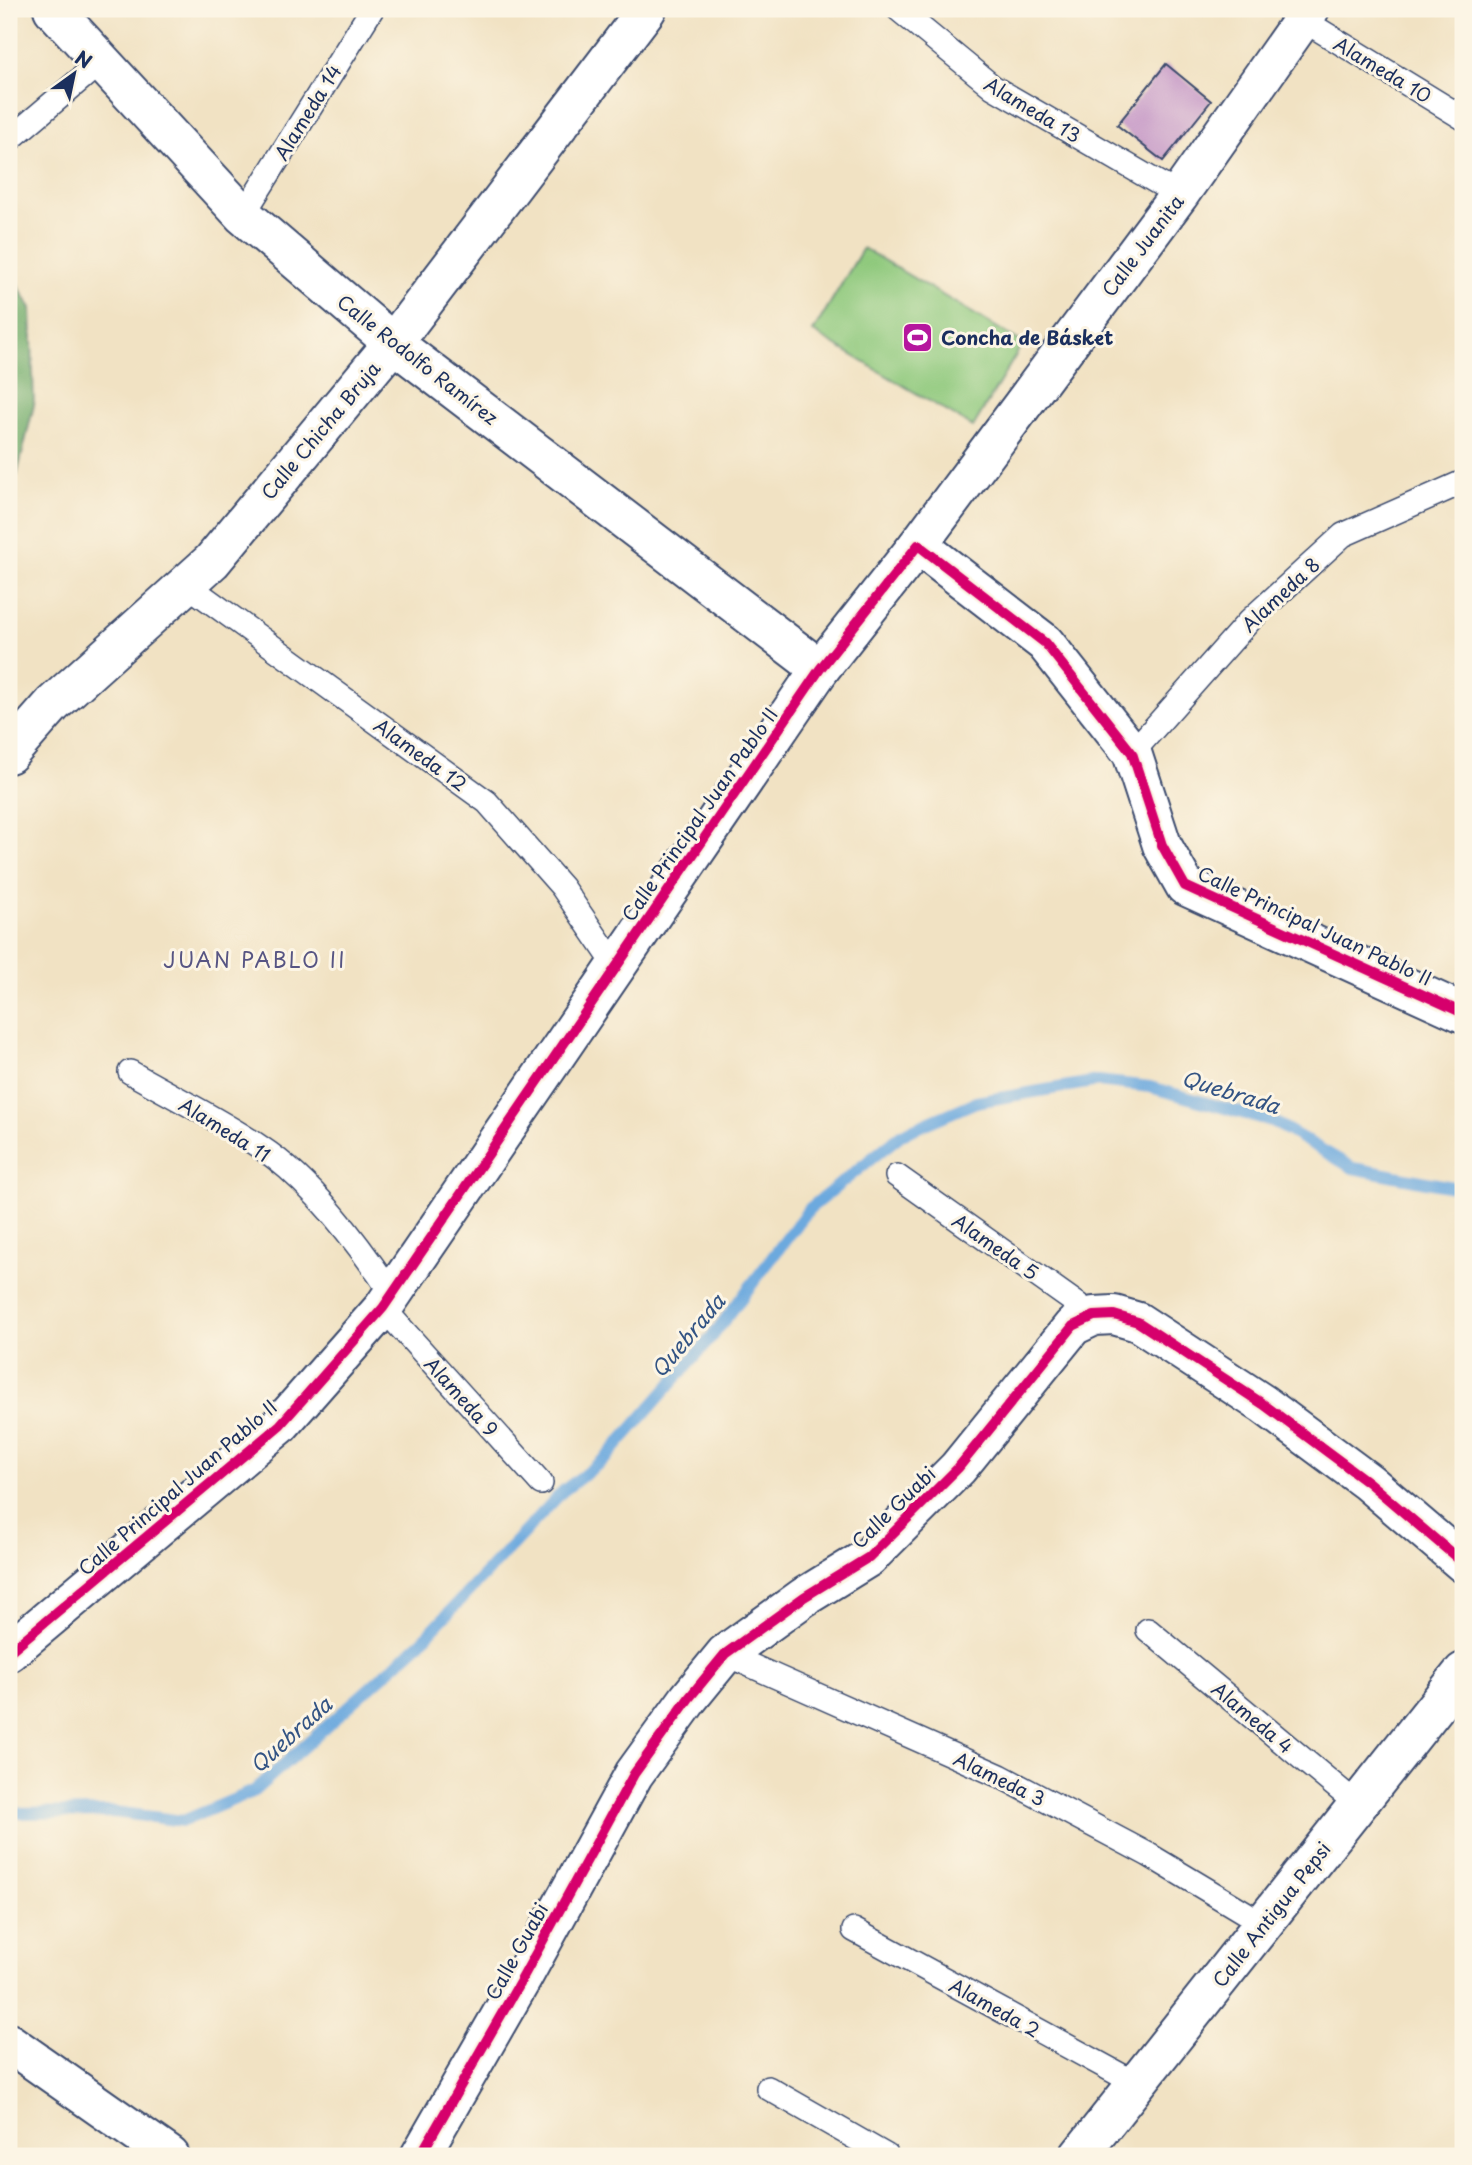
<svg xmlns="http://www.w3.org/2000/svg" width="1472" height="2165" viewBox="0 0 1472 2165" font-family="'Playpen Sans',sans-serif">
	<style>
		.green { fill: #8fc97d; stroke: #557c6e; stroke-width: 2 }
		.forest { fill: #73ad6c; stroke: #476e65; stroke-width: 2 }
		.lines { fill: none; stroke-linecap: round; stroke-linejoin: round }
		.stream { stroke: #6ca9de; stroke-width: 12 }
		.building { fill: #c79bc8 }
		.service-casing { stroke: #3b4a6d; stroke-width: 26 }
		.minor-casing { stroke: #3b4a6d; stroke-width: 42 }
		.tertiary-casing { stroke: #3b4a6d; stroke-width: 42 }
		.service { stroke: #fff; stroke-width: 23 }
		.minor { stroke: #fff; stroke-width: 38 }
		.tertiary { stroke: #fff; stroke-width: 38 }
		.cycleway-casing { stroke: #fcf5e5; stroke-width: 15 }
		.cycleway { stroke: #d6006c; stroke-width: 10 }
		.labels { text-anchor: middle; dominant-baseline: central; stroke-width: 6; stroke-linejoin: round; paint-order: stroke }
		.street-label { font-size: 19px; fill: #1b2f5e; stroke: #fcf5e5 }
		.poi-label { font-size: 19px; font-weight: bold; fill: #1b2f5e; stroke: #fcf5e5; text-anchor: start }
		.neighbourhood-label { font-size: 21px; letter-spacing: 2px; fill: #575583; stroke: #fcf5e5 }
		.water-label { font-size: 21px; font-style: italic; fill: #335484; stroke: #fcf5e5 }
	</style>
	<rect width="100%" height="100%" fill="#fcf5e5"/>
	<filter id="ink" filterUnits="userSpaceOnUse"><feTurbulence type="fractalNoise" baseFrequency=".0143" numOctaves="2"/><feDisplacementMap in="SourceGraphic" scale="14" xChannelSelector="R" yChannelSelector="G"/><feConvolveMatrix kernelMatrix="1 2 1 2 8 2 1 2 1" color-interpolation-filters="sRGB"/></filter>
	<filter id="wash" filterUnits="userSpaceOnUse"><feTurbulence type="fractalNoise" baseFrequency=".00686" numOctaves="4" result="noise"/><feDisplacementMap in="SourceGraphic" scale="28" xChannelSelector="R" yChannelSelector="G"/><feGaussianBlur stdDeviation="1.57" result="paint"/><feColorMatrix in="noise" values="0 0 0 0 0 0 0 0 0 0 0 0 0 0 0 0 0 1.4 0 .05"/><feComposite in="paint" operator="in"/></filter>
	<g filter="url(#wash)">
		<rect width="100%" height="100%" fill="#f1e2c3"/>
		<!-- green -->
		<path class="green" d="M863,248L1023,343L973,427L813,332Z"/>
		<!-- forest -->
		<path class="forest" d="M9,270L31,308L34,405L17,475L9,477Z"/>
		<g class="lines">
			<!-- stream -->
			<path class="stream" d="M9,1813L114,1812L183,1821L254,1791L421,1642L563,1491L606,1458L711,1338L809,1209L902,1134L976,1102L1098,1081L1150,1087L1274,1122L1353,1168L1463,1189"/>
		</g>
		<g id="blocks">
			<!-- building -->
			<path class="building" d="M1166,64L1211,101L1163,161L1117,125Z"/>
		</g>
	</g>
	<g filter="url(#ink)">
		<use href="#blocks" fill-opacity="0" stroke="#3b4a6d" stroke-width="2"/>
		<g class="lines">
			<defs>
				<path id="service" d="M898,9L993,87L1179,195
					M1303,20L1463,118
					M9,140L102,61
					M243,215L372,9
					M186,584L487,802L562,887L616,966
					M1132,753L1250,620L1343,535L1463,482
					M130,1072C173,1097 219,1119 260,1147C312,1181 358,1243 392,1294
					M897,1176L1094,1316
					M383,1308L541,1483
					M1148,1630L1358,1805
					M725,1654L1000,1776L1149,1855L1264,1924
					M854,1930L1137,2084
					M768,2088L887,2156"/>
				<path id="minor" d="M53,9L243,215L393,343L820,669
					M918,545L1179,195L1310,9
					M9,754L53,704L212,561L393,343L647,9
					M420,2156L523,1977L634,1774L689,1698L725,1654L804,1597L869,1557L958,1468L1073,1326L1094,1316L1114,1315L1138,1322L1263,1404L1368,1482L1463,1563
					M1079,2156L1463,1672"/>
				<path id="tertiary" d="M9,1652L280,1425L383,1308L820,669L918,545L1045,643L1132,753L1162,845L1185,886L1463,1013
					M9,2043L170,2156"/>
			</defs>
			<!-- service casing -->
			<use href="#service" class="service-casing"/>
			<!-- minor casing -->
			<use href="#minor" class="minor-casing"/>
			<!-- tertiary casing -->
			<use href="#tertiary" class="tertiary-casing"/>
			<!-- service -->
			<use href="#service" class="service"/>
			<!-- minor -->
			<use href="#minor" class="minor"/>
			<!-- tertiary -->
			<use href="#tertiary" class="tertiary"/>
			<defs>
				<path id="cycleway" d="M9,1652L280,1425L383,1308L820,669L918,545L1045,643L1132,753L1162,845L1185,886L1463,1013
					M420,2156L523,1977L634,1774L689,1698L725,1654L804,1597L869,1557L958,1468L1073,1326L1094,1316L1114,1315L1138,1322L1263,1404L1368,1482L1463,1563"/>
			</defs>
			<!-- cycleway casing -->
			<use href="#cycleway" class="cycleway-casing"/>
			<!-- cycleway -->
			<use href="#cycleway" class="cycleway"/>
		</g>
	</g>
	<!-- icons -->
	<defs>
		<symbol id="stadium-square" viewBox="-11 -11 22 22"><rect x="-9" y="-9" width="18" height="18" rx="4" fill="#b5179e" stroke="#fcf5e5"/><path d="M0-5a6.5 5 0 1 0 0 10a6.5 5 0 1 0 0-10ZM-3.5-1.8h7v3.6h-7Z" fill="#fff"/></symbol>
	</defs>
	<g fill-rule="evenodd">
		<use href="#stadium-square" x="900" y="320" width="35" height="35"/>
	</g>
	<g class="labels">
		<!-- street labels -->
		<g class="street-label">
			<text transform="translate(1383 69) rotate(31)">Alameda 10</text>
			<text transform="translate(1033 109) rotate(31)">Alameda 13</text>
			<text transform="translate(307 112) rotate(-58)">Alameda 14</text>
			<text transform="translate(1142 245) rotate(-53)">Calle Juanita</text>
			<text transform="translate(418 359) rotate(38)">Calle Rodolfo Ramírez</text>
			<text transform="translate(320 430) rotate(-50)">Calle Chicha Bruja</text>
			<text transform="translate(1280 594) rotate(-43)">Alameda 8</text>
			<text transform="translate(421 754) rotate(36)">Alameda 12</text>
			<text transform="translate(699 814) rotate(-55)">Calle Principal Juan Pablo II</text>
			<text transform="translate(1315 925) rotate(25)">Calle Principal Juan Pablo II</text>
			<text transform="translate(225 1129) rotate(32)">Alameda 11</text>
			<text transform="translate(996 1246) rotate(35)">Alameda 5</text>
			<text transform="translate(462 1396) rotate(48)">Alameda 9</text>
			<text transform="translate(177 1487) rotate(-41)">Calle Principal Juan Pablo II</text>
			<text transform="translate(893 1507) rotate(-44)">Calle Guabi</text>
			<text transform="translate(1253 1717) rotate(40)">Alameda 4</text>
			<text transform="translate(1000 1778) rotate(26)">Alameda 3</text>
			<text transform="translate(1271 1914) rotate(-52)">Calle Antigua Pepsi</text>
			<text transform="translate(516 1951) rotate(-61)">Calle Guabi</text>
			<text transform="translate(995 2007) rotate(29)">Alameda 2</text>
		</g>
		<!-- poi labels -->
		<g class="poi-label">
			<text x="941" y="337">Concha de Básket</text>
		</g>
		<!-- neighbourhood labels -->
		<g class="neighbourhood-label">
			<text x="255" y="959">JUAN PABLO II</text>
		</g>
		<!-- water labels -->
		<g class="water-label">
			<text transform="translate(1231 1091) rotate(17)">Quebrada</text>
			<text transform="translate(687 1335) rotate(-50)">Quebrada</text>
			<text transform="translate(290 1734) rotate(-42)">Quebrada</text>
		</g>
	</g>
	<!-- margin -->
	<rect width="1472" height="2165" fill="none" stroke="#fcf5e5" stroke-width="35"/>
	<!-- north arrow -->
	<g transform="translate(74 74) rotate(33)" stroke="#fcf5e5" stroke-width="5" paint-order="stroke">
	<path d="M0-5L12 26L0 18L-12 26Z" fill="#1b2f5e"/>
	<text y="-10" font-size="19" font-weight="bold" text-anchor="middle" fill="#1b2f5e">N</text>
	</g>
</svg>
